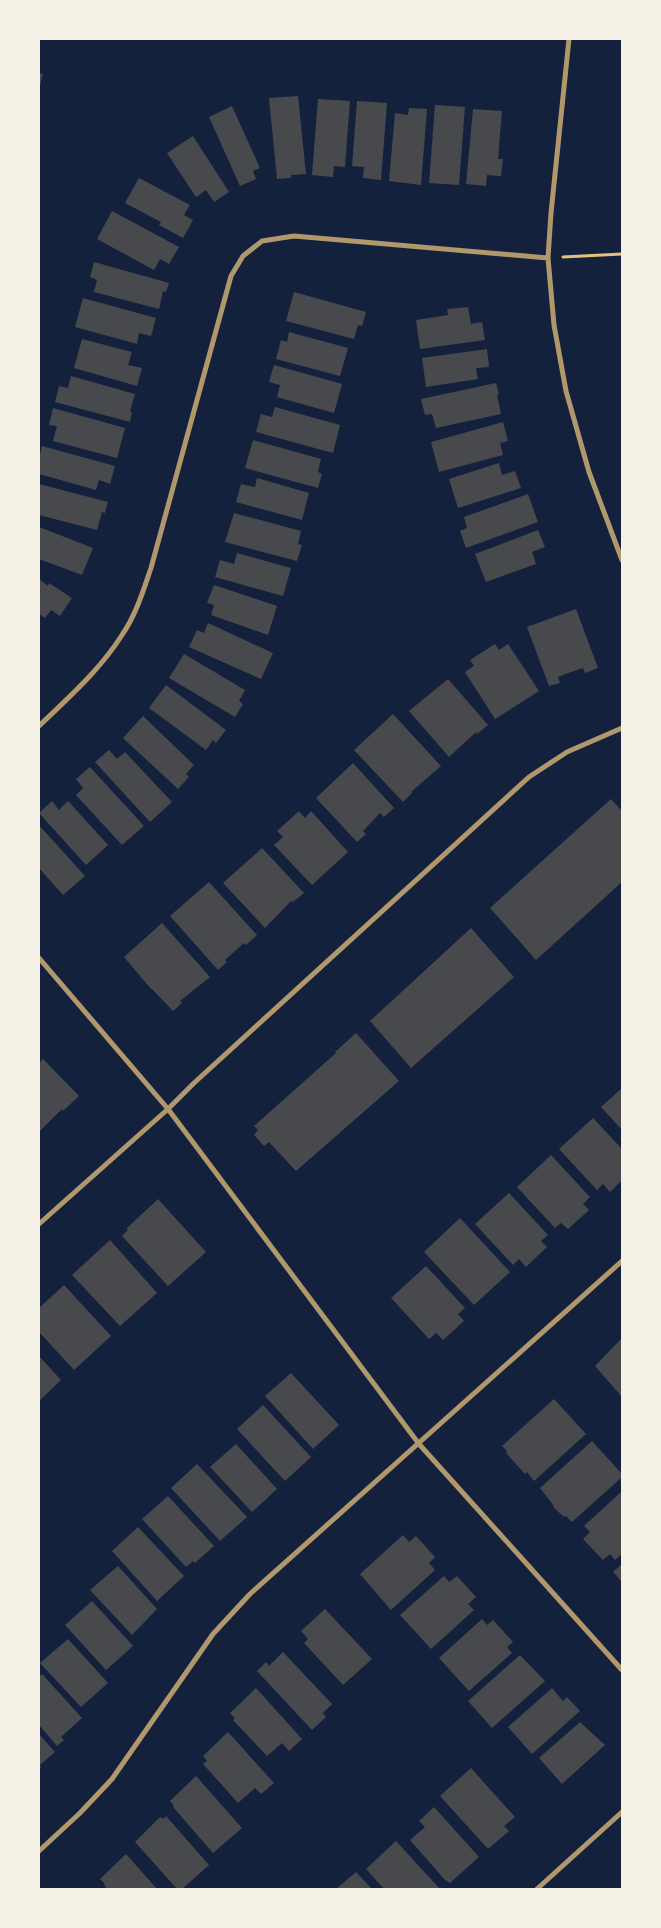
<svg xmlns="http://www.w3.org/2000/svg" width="661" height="1928" viewBox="0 0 661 1928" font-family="Arial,sans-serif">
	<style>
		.building { fill: #48494c }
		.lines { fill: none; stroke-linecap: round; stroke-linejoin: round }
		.path { stroke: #e5c07b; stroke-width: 3 }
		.minor { stroke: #b1986c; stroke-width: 5 }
	</style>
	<rect width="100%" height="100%" fill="#14213d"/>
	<!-- building -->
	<path class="building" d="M39,73L43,74L39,89Z
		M298,96L306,174L291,175V178L277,179L269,98Z
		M318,99L350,101L345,167L334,166L333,177L312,175Z
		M357,101L387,103L381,180L363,178L364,167L352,166Z
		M435,105L465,107L459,185L429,183Z
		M232,106L260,168L253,171L256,179L240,186L209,117Z
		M409,108L427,109L421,185L389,181L395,113L408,115Z
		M473,109L502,111L498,159H503L501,176L487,175L486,186L466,184Z
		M193,136L229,192L214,202L206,190L196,197L167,153Z
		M139,178L190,205L184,215L193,220L183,238L159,225L161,222L125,203Z
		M112,211L179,247L169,264L160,259L154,270L97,239Z
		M94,262L169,283L166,292L163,291L159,309L94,292L97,280L90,277Z
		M294,292L366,312L362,326L358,325L354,339L286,321Z
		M83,298L156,318L151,336L139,333L137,344L75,327Z
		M468,307L471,324L482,322L485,340L420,349L416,320L448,315L447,309Z
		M289,332L348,348L340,376L276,359L281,340L287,342Z
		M82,339L132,352L128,365L142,368L137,386L74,368Z
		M487,349L489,367L476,368L478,379L426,387L422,358Z
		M274,365L342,384L334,413L277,397L280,385L269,382Z
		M71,376L135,394L130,411L132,412L130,422L55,402L59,386L68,388Z
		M496,383L499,394L497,395L501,414L436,428L432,414L425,415L421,399Z
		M275,407L340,425L333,453L256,432L261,414L272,417Z
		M53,408L125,428L117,458L53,441L57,426L49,425Z
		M503,422L508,441L500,443L503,455L439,472L431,442Z
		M253,440L321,459L318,472L322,474L318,488L245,468Z
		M42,446L115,466L110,484L99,480L96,490L39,474V459Z
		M499,463L502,475L515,471L521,488L458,508L449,479Z
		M257,478L309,493L302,520L236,502L241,484L255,487Z
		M39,484L108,502L105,513L102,512L97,530L39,515Z
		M528,494L538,522L466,548L460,531L467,528L464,517Z
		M234,513L301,531L298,544L302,545L297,561L225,542Z
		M39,527L93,548L82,575L39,559Z
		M538,530L545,547L532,552L536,564L486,582L475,554Z
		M237,553L291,568L283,596L215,577L220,560L234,564Z
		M39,579L48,586L49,583L72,598L60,616L51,610L45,618L39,614Z
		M214,585L277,606L268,635L211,615L214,605L207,603Z
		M576,609L598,668L585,673L583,668L571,672L558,677L560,683L549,686L527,627Z
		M208,623L273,653L261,679L189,647L197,630L204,633Z
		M495,644L499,650L508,644L539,691L495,719L465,672L474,666L470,660Z
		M184,654L245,690L239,701L243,704L235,717L169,678Z
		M448,679L488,725L477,734L476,732L449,757L409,711Z
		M166,685L226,730L216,743L213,740L206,750L149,708Z
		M393,714L441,766L411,792L412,793L403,802L354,750Z
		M143,716L194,765L186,774L189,777L178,789L123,738Z
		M109,750L117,759L125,752L172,802L150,822L95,762Z
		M353,763L394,808L384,817L380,813L363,831L366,834L357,842L316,798Z
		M90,767L144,826L122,845L76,795L83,788L76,779Z
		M611,799L622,811V882L536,960L490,908Z
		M52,801L59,810L68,801L108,845L86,865L39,813Z
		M299,811L305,818L311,811L348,852L312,885L274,845L283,837L277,831Z
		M39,825L85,876L63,895L39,868Z
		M262,848L304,893L293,902L291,901L265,928L223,883Z
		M209,882L257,935L246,945L244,943L225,960L227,962L218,970L170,916Z
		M162,923L210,977L180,1001L182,1003L173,1011L152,989H151L124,957Z
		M471,928L514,977L411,1068L370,1021Z
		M356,1033L399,1081L296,1171L269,1142L264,1146L254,1135L258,1130L254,1126L336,1053L335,1052Z
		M43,1059L79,1096L63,1111L62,1109L39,1132V1063Z
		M622,1088V1130L601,1107Z
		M593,1118L622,1149V1180L610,1192L603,1184L597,1190L559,1149Z
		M551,1155L590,1197L583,1204L589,1210L568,1229L561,1223L555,1228L517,1187Z
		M509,1193L548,1235L541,1241L547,1247L526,1267L519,1259L513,1265L475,1224Z
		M158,1199L206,1252L168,1286L122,1236L128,1230L126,1229Z
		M460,1218L510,1272L474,1305L424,1252Z
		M110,1240L157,1293L120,1326L72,1275Z
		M426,1266L465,1308L458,1314L464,1321L443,1340L436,1333L429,1339L391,1298Z
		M64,1285L111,1336L74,1370L39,1332V1308Z
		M621,1339L622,1340V1397L595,1366Z
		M39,1356L61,1380L39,1401Z
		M291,1373L339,1425L313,1449L265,1396Z
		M554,1399L586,1434L534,1481L527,1472L525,1474L506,1453L507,1451L502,1446Z
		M263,1405L311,1457L285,1481L237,1429Z
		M592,1441L622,1474V1477L572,1522L566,1516L564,1517L553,1507L554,1506L540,1488Z
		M236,1444L277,1489L252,1512L210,1467Z
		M197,1464L247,1517L220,1541L171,1488Z
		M622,1491V1554L615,1560L610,1554L603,1560L583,1539L590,1532L584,1526Z
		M168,1496L214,1546L195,1563L193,1561L186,1567L142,1519Z
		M138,1527L184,1576L157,1601L112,1551Z
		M403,1535L409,1542L416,1536L435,1557L429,1563L435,1570L391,1610L360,1574Z
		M622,1564V1582L613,1572Z
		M118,1566L157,1609L132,1635L90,1590Z
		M444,1576L449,1582L457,1576L466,1586L476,1597L468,1604L474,1610L431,1649L400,1615Z
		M92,1601L133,1646L106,1670L65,1625Z
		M325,1609L372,1659L343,1685L304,1643L308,1639L301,1631Z
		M482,1619L487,1625L493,1620L513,1642L507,1647L512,1653L469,1691L439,1658Z
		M68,1639L108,1683L81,1707L40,1663Z
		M283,1652L332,1704L323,1713L326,1717L312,1730L257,1671L266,1662L269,1666Z
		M520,1655L545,1681L492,1728L468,1701Z
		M42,1674L82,1718L61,1737L64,1740L57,1746L39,1725V1677Z
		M256,1688L302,1739L289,1751L282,1743L267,1756L233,1720L235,1718L230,1713Z
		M552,1688L563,1701L567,1697L580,1711L532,1754L508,1727Z
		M580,1722L605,1745L562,1784L539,1758Z
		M228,1732L274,1783L261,1794L255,1788L238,1803L203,1764L207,1761L203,1756Z
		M39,1734L55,1752L40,1765L41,1767L39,1769Z
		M471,1768L515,1817L504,1826L509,1831L488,1849L440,1796Z
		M196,1776L242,1828L213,1853L173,1807L174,1806L170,1801Z
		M434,1807L479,1857L450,1883L445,1880L410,1840L425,1827L419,1821Z
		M166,1816L209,1865L182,1889H177L135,1842L160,1817L163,1819Z
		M396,1841L440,1889H384L366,1869Z
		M126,1854L157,1889H107L104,1885L105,1884L100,1879Z
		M356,1872L372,1889H336Z"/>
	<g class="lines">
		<!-- path -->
		<path class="path" d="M563,257L622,254"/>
		<!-- minor -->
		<path class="minor" d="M569,39L551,213L548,258L554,325L566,391L589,472L622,560
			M39,726C68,698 100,670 122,635C136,615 143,591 151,568L231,276L243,256L262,241L294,236L548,258
			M39,958L168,1109L419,1444L622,1670
			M39,1224L168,1109L194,1083L529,777L567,752L622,728
			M39,1851L80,1813L112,1779L213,1634L250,1594L622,1261
			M537,1889L622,1812"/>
	</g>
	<!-- border -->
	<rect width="661" height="1928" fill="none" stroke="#f6f1e7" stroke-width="80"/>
</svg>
